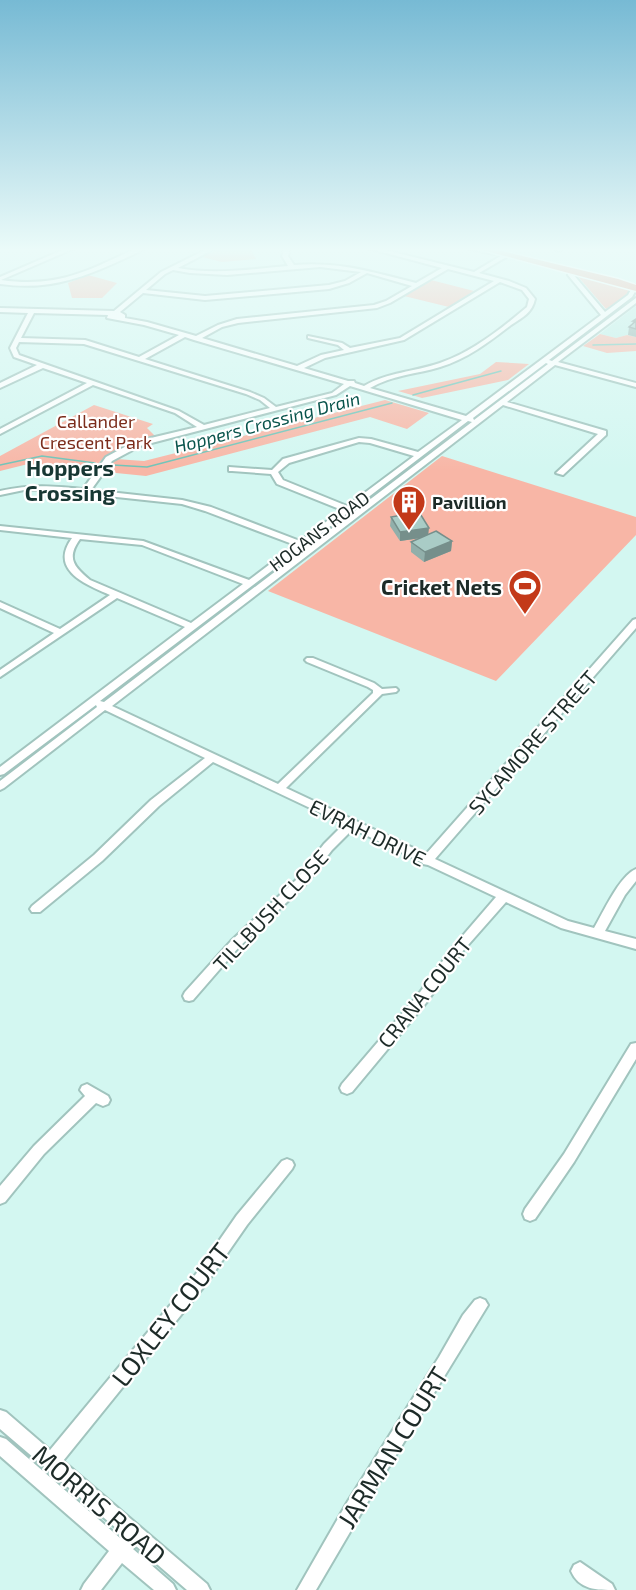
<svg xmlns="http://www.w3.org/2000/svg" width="636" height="1590" viewBox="0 0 636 1590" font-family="'Exo 2',sans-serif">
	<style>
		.built { fill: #bfede5 }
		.green { fill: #f8b6a6 }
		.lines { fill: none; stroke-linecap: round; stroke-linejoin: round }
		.stream { stroke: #6fc3b7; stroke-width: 1.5 }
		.minor-casing { stroke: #a1c4be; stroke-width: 4 }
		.highway-casing { stroke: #fff; stroke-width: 3 }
		.minor { fill: #fff; fill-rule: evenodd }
		.highway { fill: #ed9b87; fill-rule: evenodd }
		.wall { fill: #91afaa }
		.shaded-wall { fill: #768f8b }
		.building { fill: #a9ccc6; stroke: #768f8b; stroke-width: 1.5 }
		.labels { text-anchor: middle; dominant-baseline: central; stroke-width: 4.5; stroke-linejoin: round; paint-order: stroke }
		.far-park-label { font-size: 18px; fill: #7b2c1b; stroke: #fff }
		.far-water-label { font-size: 18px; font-style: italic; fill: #08544c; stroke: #fff }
		.far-poi-label { font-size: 18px; font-weight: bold; fill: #1d2b28; stroke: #fff; text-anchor: start }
		.far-street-label { font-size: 18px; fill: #1d2b28; stroke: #fff }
		.poi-label { font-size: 21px; font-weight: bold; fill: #1d2b28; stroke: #fff; text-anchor: end }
		.street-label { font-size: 21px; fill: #1d2b28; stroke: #fff }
		.far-district-label { font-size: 22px; font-weight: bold; fill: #173733; stroke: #fff }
		.near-street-label { font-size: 26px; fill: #1d2b28; stroke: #fff }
	</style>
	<rect width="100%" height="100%" fill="#d3f7f1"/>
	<!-- built -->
	<path class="built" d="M636,306V337L627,335L616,338L600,334Z"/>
	<!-- green -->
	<path class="green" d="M221,248H250L256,259L222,262L202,257Z
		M574,272L625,284L633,291L606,309Z
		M88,275L117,283L102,298H72L68,283Z
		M431,280L474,291L449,307L404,296Z
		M600,334L616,338L627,335L636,337V351L607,353L583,346Z
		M496,362L529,364L508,380L422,398L398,391L480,374Z
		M385,400L429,413L407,429L370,417L146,476L106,472L116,459L144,461Z
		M94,405L153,424L147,428L155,436C130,442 108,449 93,470L28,464L0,471V456Z
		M442,456L636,517V535L496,681L268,591Z"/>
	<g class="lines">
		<!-- stream -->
		<path class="stream" d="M593,345L636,344
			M413,395L501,371
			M0,465L42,456L95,463
			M113,465L147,467L392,403"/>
		<defs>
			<path id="minor" d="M67,248H75L1,280C58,288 87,271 137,248H145C136,254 125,258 115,263C75,281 44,290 0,284V277Z
				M209,248H216L178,268C215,275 251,269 288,266L282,256L284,248H290L288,256L294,265C338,261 373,272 416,283L442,268L367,248H377L474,272L504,254H508V256L479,273L509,281L526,288L535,299C532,313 523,317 511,325C489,342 467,359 440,367C417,374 392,375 370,388L466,416L601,315L568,275V273H572L605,312L628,295L633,286L636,285V290L632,297L549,360L552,361L636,298V303L558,362L636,383V387L555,365L507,402L606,431V435L563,475L556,473L598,434L503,405L112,706L278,784L373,693V690L368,687L307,662L305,660L307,658H313L374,683L382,689L396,688L398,690L396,692L382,694L286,788L426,854L633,620L636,619V628L435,859L568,921L594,928C603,913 620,875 636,869V881L625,895L605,931L636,939V949L561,928L506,902L461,953L426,1003L352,1092L347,1094L342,1092L340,1088L342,1084L418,995L453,947L496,897L428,865L423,864L422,862L353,829L332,850L304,886L239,947L193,1000L189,1001L185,1000L183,996L185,992L231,941L296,880L324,844L344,824L213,762L159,806L102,861L40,912H32L30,909L32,906L94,855L151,800L205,758L105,710L4,788L0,790V781L97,707L96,705L4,774L0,775V767L185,627L117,598L0,677V670L54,633L0,608V602L60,629L110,595C85,584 49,570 72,538L0,530V526L143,541L249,580L295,545L205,511L182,504L51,490H24L0,495V491C32,484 52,486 83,489L106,457L134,442L197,427L175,413L93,385L0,434V429L87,383L43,368L0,388V383L37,365L14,357L10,348L28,313L0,312V308L114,311L161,272ZM320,267L361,272L345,281L329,285L205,296L146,290L165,274L173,270L190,273L227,275ZM448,269L494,281L400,338L350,348L342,343L308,336V338L338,345L344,350L321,355L297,366L202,338L222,327L238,323L377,308L390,303ZM367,273L412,286L386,301L374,305L237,319L218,325L196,336L147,322L125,318V315L120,312L143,293L205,300L329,289L349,283ZM500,282L522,290L529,299L527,307C501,329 472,352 440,363C414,372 388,372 364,386L355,383L354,381H348L304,368L325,358L404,340ZM34,313L108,315L107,318L144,325L179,335L139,357L85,340L21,338ZM185,337L194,340L344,384L332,393L276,407L264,398L250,392L145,359ZM19,342L84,344L246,394L260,400L270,408L204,425L179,411L19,355L16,348ZM546,363L548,364L474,420L473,418ZM350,386L462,420L418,452L371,439L359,438L283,459L272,470L229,467V471H232L271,474L277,484L342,510L300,541L211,507L182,500L91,490L112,461L140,446L336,395ZM468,421L472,422L310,545L307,544ZM359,442L370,443L414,456L347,506L283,480L278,472L289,463ZM80,539L142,545L243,584L191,623L90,580C74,567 66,558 80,539ZM302,548H306L104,702L100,701Z
				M465,248H479L497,252L494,254Z
				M555,248H561L562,250L557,251Z
				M636,1043V1059L574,1162L535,1219L530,1221L525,1219L523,1214L525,1209L564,1154L631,1044Z
				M87,1084L108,1096L110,1100L108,1104L103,1106L96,1103L44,1154L5,1202L0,1204V1186L34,1146L85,1096L80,1090L82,1086Z
				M287,1159L292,1161L294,1165L292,1169L247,1225L206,1284L63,1461L207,1584L210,1590H187L136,1546L133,1549L173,1584L176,1590H154L122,1563L101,1590H81L84,1584L109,1551L0,1456V1437L6,1439L120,1538L123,1534L0,1429V1410L6,1412L50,1450L196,1274L237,1215L282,1161Z
				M480,1298L485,1300L488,1305L377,1486L316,1590H297L348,1501L439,1357L463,1315L475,1300Z
				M580,1562L612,1584L615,1590C597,1590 579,1590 571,1571L574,1565Z"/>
			<path id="highway" d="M475,248H489L618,279L636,285V291Z"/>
		</defs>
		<!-- minor casing -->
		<use href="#minor" class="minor-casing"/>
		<!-- highway casing -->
		<use href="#highway" class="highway-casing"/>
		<!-- minor -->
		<use href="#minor" class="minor"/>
		<!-- highway -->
		<use href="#highway" class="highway"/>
	</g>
	<!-- wall -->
	<path class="wall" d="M636,319V337L628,335L629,327L632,325L633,321Z
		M391,517L428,534L452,541L451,551L424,562L411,552V542L421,538L400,541L390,526Z"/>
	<!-- shaded-wall -->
	<path class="shaded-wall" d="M429,528L428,537L400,541V532Z
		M452,541L451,551L424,562L425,552Z"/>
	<!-- building -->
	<path class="building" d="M636,319V329L629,327L636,321H633Z
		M419,512L429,528L400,532L391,517Z
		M436,531L452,541L425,552L411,542Z"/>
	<!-- sky -->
	<linearGradient id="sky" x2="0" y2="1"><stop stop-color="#77bad4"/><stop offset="0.53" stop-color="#ebfbf9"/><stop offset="1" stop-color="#ebfbf9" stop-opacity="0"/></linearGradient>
	<rect width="636" height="471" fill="url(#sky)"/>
	<!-- icons -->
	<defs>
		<symbol id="building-pin" viewBox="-11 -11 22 30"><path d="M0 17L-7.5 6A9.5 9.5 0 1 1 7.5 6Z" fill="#c33919" stroke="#fff"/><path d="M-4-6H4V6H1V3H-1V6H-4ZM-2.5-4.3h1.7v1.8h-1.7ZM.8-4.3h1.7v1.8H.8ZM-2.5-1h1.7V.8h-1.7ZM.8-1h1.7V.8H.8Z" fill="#fff"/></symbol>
		<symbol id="stadium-pin" viewBox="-11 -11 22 30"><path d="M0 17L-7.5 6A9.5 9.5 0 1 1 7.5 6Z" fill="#c33919" stroke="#fff"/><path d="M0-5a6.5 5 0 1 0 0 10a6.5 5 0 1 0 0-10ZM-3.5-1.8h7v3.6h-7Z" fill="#fff"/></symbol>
	</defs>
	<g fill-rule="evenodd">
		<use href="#building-pin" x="390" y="483" width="38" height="52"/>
		<use href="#stadium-pin" x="506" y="567" width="38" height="52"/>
	</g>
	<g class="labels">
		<!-- far-park labels -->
		<g class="far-park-label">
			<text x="96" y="421">Callander<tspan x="96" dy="21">Crescent Park</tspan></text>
		</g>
		<!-- far-water labels -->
		<g class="far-water-label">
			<text transform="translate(267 422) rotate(-15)">Hoppers Crossing Drain</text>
		</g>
		<!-- far-poi labels -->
		<g class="far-poi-label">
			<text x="432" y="502">Pavillion</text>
		</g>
		<!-- far-street labels -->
		<g class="far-street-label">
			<text transform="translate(319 531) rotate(-37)">HOGANS ROAD</text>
		</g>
		<!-- poi labels -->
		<g class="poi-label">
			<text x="502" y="586">Cricket Nets</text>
		</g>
		<!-- street labels -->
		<g class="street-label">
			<text transform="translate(532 742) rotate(-49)">SYCAMORE STREET</text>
			<text transform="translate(368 832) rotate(26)">EVRAH DRIVE</text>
			<text transform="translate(270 910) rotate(-47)">TILLBUSH CLOSE</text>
			<text transform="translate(424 992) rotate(-51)">CRANA COURT</text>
		</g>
		<!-- far-district labels -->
		<g class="far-district-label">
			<text x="70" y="467">Hoppers<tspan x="70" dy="25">Crossing</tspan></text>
		</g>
		<!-- near-street labels -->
		<g class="near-street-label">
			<text transform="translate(170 1314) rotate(-52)">LOXLEY COURT</text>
			<text transform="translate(392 1447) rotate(-58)">JARMAN COURT</text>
			<text transform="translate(100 1504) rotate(41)">MORRIS ROAD</text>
		</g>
	</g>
</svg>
